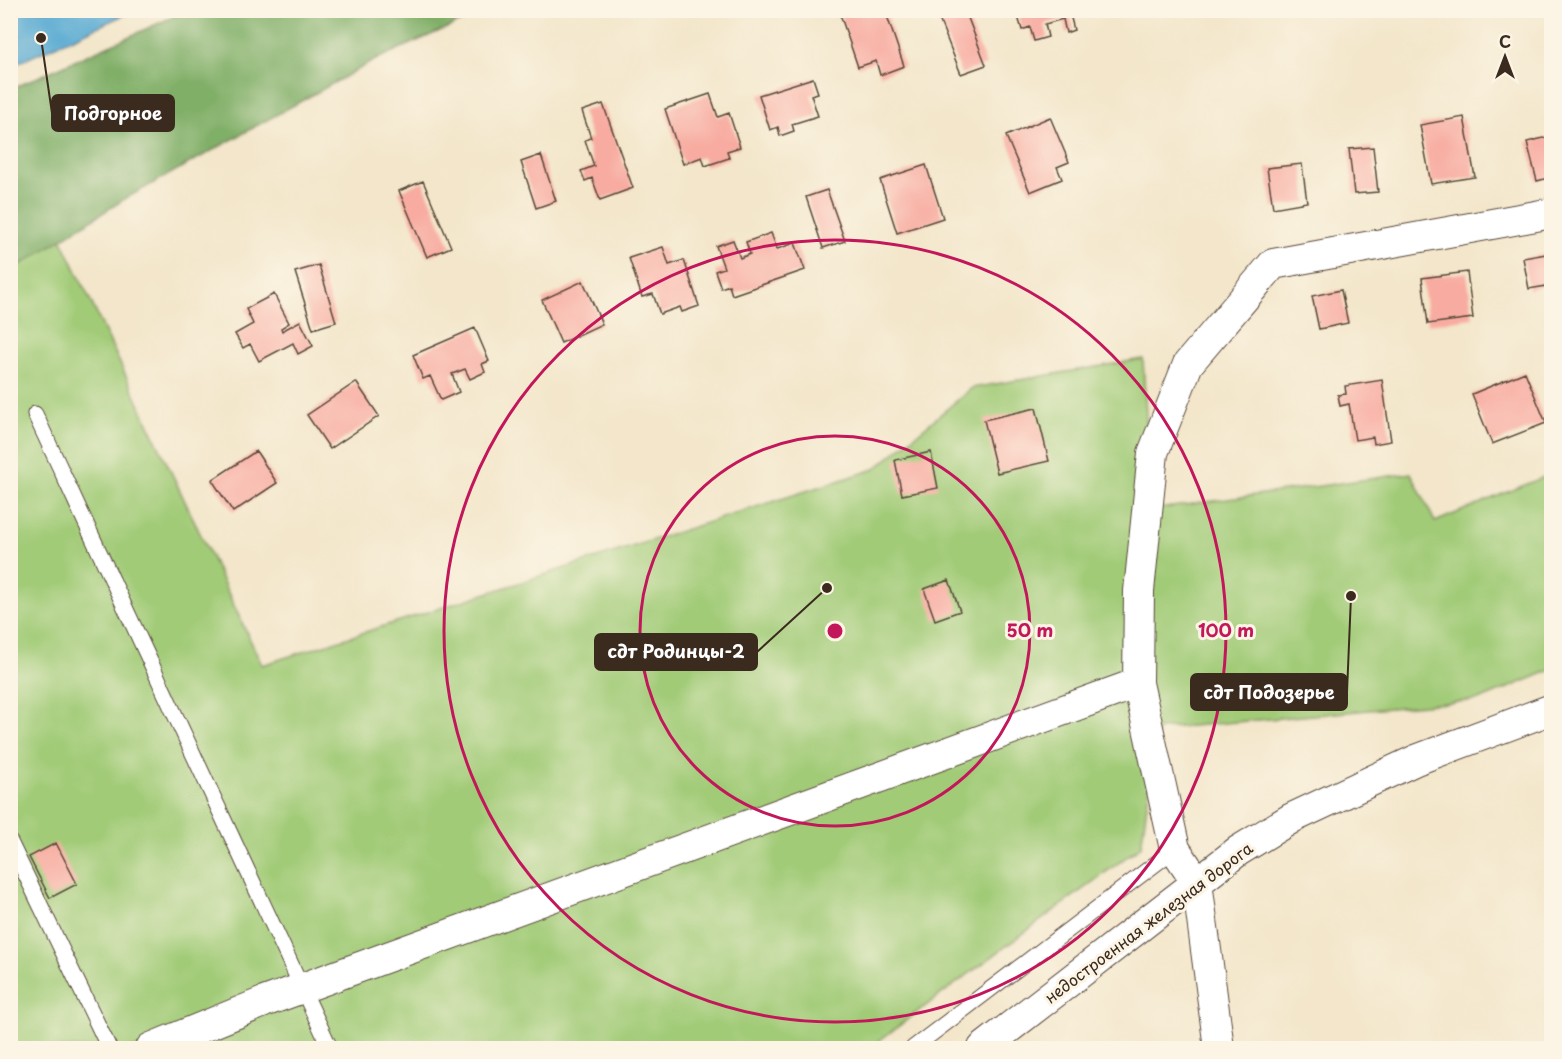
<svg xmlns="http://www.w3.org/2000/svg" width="1562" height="1059" viewBox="0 0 1562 1059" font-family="'Playpen Sans',sans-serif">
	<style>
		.green { fill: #a1cb77; stroke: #6e7a4a; stroke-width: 1.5 }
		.forest { fill: #80af68; stroke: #5e6c43; stroke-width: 1.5 }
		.water { fill: #58aad3; stroke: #4a6a78; stroke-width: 1.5 }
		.building { fill: #f8aca1 }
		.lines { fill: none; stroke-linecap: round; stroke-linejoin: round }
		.service-casing { stroke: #574638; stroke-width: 17 }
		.minor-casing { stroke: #574638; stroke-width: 32 }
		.service { stroke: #fff; stroke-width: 15 }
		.minor { stroke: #fff; stroke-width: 30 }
		.ring { fill: none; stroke: #c2185b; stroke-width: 3 }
		.labels { text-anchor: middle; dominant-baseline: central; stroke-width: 6; stroke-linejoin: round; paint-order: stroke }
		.street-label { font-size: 16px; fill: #3b2a1e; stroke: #fcf5e5 }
		.centre { fill: #c2185b; stroke: #fcf5e5; stroke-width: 3 }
		.ring-label { font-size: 18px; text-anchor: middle; font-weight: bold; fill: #c2185b; stroke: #fcf5e5; stroke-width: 6; stroke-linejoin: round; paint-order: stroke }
		.leader { fill: none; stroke: #3b2a1e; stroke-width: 2 }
		.callout-dot { fill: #3b2a1e; stroke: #fcf5e5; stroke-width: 2 }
		.callout { fill: #3b2a1e; stroke: #3b2a1e; stroke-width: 2 }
		.callout-label { font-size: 18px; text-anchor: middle; font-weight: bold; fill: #fff }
	</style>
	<rect width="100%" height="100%" fill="#fcf5e5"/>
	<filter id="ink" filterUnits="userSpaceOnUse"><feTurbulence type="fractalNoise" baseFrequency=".0167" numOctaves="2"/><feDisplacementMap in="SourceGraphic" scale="12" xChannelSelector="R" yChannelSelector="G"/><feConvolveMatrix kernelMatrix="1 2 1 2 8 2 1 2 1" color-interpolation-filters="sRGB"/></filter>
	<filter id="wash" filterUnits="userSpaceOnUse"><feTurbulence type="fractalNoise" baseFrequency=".008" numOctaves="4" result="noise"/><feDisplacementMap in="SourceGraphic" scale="24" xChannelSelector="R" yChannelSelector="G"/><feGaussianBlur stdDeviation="1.35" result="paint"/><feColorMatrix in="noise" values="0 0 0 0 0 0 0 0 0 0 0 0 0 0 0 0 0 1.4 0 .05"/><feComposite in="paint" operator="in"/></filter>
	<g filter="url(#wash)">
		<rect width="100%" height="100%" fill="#f3e6ca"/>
		<!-- green -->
		<path class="green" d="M53,221L262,665L875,469L972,388L1143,359L1151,510L1411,473L1435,522L1551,474V670L1479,700L1158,729L1141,846L869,1048H11L10,247Z"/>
		<!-- forest -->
		<path class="forest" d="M186,11H485L379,58L123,200L11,271V89Z"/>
		<!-- water -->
		<path class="water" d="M11,10H133V11L11,66Z"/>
		<g id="blocks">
			<!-- building -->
			<path class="building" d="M850,10H885L904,66L880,75L876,61L858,67L840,14Z
				M946,10H965L986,65L961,74L937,14Z
				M1016,10H1069L1074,30L1066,33L1063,19L1045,24L1048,37L1034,41L1030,27L1022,30Z
				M813,78L818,93L811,95L818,116L792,124L794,131L780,136L778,127L770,130L759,95Z
				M710,94L718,117L729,113L740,147L727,151L729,158L705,166L702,157L683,164L665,109Z
				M603,104L633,188L600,200L592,178L585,181L581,171L594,166L585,140L591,138L582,111Z
				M1050,117L1069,162L1057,167L1062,179L1030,192L1006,136Z
				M1464,117L1475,177L1431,184L1420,125Z
				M1552,136V177L1537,181L1527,142Z
				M1373,147L1378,192L1354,194L1349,149Z
				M541,155L556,201L536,208L521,162Z
				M1302,164L1307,202L1273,208L1267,168Z
				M926,165L943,218L897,233L880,180Z
				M423,181L451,247L427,257L399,191Z
				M827,190L845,241L823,248L806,197Z
				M771,233L777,249L795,243L805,270L732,295L729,285L721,288L715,271L724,268L716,246L733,240L740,258L750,254L746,242Z
				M663,247L669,265L684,260L699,306L682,312L680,307L660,314L653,294L642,297L629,258Z
				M1552,253V285L1529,289L1523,258Z
				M319,265L336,322L313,329L295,272Z
				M1467,272L1473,318L1428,324L1422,278Z
				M583,281L602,324L561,343L542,300Z
				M1341,290L1348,323L1319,329L1312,296Z
				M274,294L289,323L281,328L282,331L300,321L313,346L298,354L293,343L259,361L250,344L243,348L235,334L253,324L246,309Z
				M475,328L489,361L482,364L485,372L470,379L465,369L452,374L459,392L441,400L430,376L423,379L413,355Z
				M1525,372L1546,423L1492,444L1472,394Z
				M1382,380L1391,441L1374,444L1373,437L1355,440L1349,404L1340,406L1338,395L1346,394L1345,386Z
				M356,382L379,416L330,449L307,415Z
				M1036,408L1049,461L997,473L984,420Z
				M256,451L277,483L233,512L212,480Z
				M931,452L938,488L902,495L895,460Z
				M949,580L960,611L935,620L924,589Z
				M56,843L77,884L50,898L29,857Z"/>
		</g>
	</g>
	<g filter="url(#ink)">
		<use href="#blocks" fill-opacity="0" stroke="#574638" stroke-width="1.5"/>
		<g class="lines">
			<defs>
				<path id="service" d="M35,414L330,1048
					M10,842L109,1048
					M913,1048L1175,849"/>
				<path id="minor" d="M1138,683L1175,849L1197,882L1219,1048
					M151,1048L264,1002L1138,683L1139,591L1153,453L1188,364L1273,264L1552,213
					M983,1048L1238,851L1292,818L1416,760L1552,709"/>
			</defs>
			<!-- service casing -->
			<use href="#service" class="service-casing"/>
			<!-- minor casing -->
			<use href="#minor" class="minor-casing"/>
			<!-- service -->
			<use href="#service" class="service"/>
			<!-- minor -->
			<use href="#minor" class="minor"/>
		</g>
	</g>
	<!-- distance rings -->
	<g class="ring">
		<circle cx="835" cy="631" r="195"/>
		<circle cx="835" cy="631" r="391"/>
	</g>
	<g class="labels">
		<!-- street labels -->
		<g class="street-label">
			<text transform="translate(1148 922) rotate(-37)">недостроенная железная дорога</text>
		</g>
	</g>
	<circle cx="835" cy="631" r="9" class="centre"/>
	<g class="ring-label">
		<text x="1030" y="637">50 m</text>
		<text x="1226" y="637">100 m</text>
	</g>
	<!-- callouts -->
	<path class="leader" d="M41 38L52 113M827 588L757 652M1351 596L1347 692"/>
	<g class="callout-dot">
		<circle cx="41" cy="38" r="6"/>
		<circle cx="827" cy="588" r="6"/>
		<circle cx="1351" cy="596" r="6"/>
	</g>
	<g class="callout">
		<rect x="52" y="95" width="122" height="36" rx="6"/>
		<rect x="595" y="634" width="162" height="36" rx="6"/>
		<rect x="1191" y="674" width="156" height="36" rx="6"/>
	</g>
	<g class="callout-label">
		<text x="113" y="120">Подгорное</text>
		<text x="676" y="658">сдт Родинцы-2</text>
		<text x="1269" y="699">сдт Подозерье</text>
	</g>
	<!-- margin -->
	<rect width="1562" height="1059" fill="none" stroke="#fcf5e5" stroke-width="36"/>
	<!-- north arrow -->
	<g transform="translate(1505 57)" stroke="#fcf5e5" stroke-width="4.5" paint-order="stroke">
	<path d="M0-4.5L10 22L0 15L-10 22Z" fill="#3b2a1e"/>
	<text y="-9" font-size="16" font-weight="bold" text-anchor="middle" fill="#3b2a1e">С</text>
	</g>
</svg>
